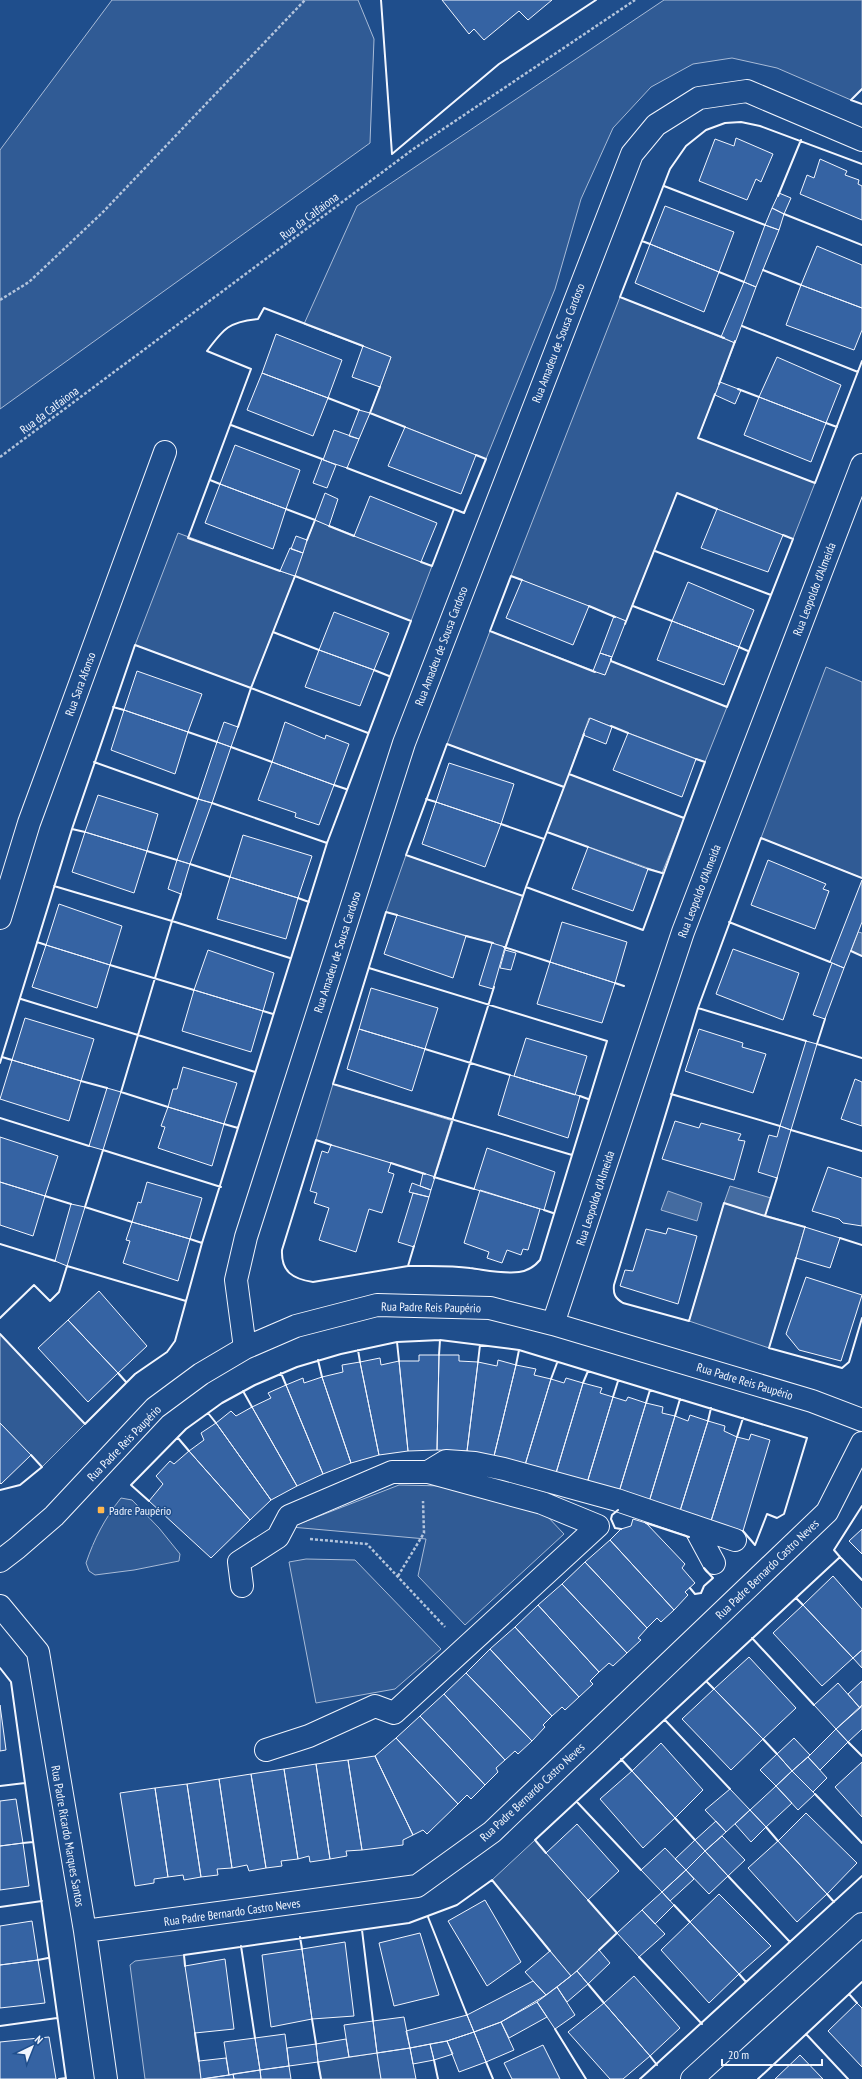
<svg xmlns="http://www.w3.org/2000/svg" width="862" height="2079" viewBox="0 0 862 2079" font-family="'PT Sans Narrow',sans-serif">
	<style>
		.green { fill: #305b95; stroke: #a8bbd7 }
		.water { fill: #446ba0; stroke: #a8bbd7 }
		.building { fill: #3563a3; stroke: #f2f6ff }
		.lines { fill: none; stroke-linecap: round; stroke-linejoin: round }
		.minor-casing { stroke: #f2f6ff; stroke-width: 24 }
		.path { stroke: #b3c4dc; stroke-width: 2.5; stroke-dasharray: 3 2; stroke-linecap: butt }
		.minor { stroke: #1f4e8c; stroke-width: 22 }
		.wall { stroke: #f2f6ff; stroke-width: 2 }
		.poi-dot { fill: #ffb74d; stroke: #1f4e8c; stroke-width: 1.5 }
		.labels { text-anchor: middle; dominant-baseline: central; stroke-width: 3; stroke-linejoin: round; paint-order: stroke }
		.street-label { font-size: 12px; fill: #f2f6ff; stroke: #1f4e8c }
		.poi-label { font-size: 12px; fill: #f2f6ff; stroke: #1f4e8c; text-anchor: start }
	</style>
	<rect width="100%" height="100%" fill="#1f4e8c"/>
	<!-- green -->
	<path class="green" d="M112,0H358L374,39L370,143L0,409V150Z
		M664,0H862V89L851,100L777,68L732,58L693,64L651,87L613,128L581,199L555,289L486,459L370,413L391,357L304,324L357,206Z
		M620,297L735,343L698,438L815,483L793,539L677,493L626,621L511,576Z
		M315,520L432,566L411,621L295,576L251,688L135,645L178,533L294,576Z
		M490,631L605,675L611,661L727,707L705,762L589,718L569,774L684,818L662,873L547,832L564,787L447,744Z
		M826,667L862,682V878L761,838Z
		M406,855L523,896L505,947L386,912Z
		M333,1084L453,1121L435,1177L316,1140Z
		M724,1203L805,1227L769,1348L689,1321Z
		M0,1334L85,1424L42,1467L0,1423Z
		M399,1485L444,1486L546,1515L564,1534L465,1625L418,1576L426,1539L291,1527Z
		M121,1498L132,1500L159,1528L180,1554L179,1561L134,1570L95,1575L89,1571L86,1563C94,1539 105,1518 121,1498Z
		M306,1559L355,1560L441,1649L395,1689L316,1703L289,1562Z
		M535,1840L617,1933L571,1976L492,1880Z
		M184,1955L201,2079H145L130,1965L135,1961Z
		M377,2053L381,2079H321L318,2062Z"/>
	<!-- water -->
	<path class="water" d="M858,932L862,933V956L851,951Z
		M730,1186L771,1198L765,1216L724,1203Z
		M668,1191L702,1203L697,1221L661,1210Z"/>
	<!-- building -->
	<path class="building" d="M442,0H552L528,20L519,11L484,40L474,29L469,34Z
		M736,138L773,154L761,182L756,179L747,200L699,181L715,139L734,146Z
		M820,159L847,171L845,175L859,180L858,184L862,186V220L800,194L807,175L814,178Z
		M779,193L791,198L784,214L772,208Z
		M665,206L734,232L719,272L650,244Z
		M772,208L784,214L779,230L765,225Z
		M765,225L779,230L756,287L744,282Z
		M650,244L719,272L704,312L635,283Z
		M817,246L862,265V308L801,285Z
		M744,282L756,287L735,343L721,337Z
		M801,285L862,308V330L854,350L786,325Z
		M276,334L342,360L328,398L262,373Z
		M363,346L391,357L380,387L352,377Z
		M777,357L841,385L826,423L759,397Z
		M262,373L328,398L313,436L247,410Z
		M720,382L741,390L735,404L715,395Z
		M759,397L826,423L811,462L744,435Z
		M359,410L370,413L359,439L349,436Z
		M405,427L476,455L461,494L388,466Z
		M334,430L359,439L347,468L323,460Z
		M235,445L300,470L286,509L220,484Z
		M322,459L336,465L327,488L313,483Z
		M220,484L286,509L273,549L205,523Z
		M325,493L338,499L329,526L315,520Z
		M370,496L437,523L421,562L354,536Z
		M717,509L783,535L768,572L701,548Z
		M296,536L307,540L303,553L291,549Z
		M290,548L303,553L295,576L280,571Z
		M522,580L589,606L573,645L506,618Z
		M688,582L754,610L739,647L672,621Z
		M334,612L389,633L374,670L319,650Z
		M614,616L626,621L612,657L600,653Z
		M672,621L739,647L724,685L657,660Z
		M319,650L374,670L360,706L305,687Z
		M600,653L612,657L605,675L593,671Z
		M137,671L202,694L188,732L124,710Z
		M124,710L188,732L175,774L111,750Z
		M590,718L612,727L606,744L583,735Z
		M224,722L238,727L231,747L217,742Z
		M285,722L325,739L326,735L349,744L334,785L272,762Z
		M628,733L696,759L682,797L613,770Z
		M217,742L231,747L212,803L198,799Z
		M272,762L334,785L319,825L295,817L296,813L258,800Z
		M449,763L514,784L501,824L436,802Z
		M98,795L158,814L147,851L85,832Z
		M198,799L212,803L190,864L177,860Z
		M436,802L501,824L485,867L422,844Z
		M85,832L147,851L134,893L72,872Z
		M243,835L312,856L298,898L230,877Z
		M588,847L648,869L633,911L572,889Z
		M177,860L190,864L181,894L168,889Z
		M768,860L826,884L823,889L829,891L815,929L751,905Z
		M230,877L298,898L286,939L217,919Z
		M862,880V922L844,968L830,962Z
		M59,904L122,926L110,965L46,945Z
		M397,915L466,936L453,978L384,954Z
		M562,922L627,942L615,983L550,962Z
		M492,943L505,947L493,989L479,985Z
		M46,945L110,965L97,1008L32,987Z
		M733,949L799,973L783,1020L716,994Z
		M208,950L274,973L263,1011L194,990Z
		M505,950L516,953L511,970L500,968Z
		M550,962L615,983L602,1023L537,1004Z
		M832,963L844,968L825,1019L813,1015Z
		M371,988L438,1008L425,1049L359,1029Z
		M194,990L263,1011L251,1052L182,1031Z
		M25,1018L94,1039L81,1081L12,1060Z
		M359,1029L425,1049L412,1091L347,1069Z
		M699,1029L743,1043L742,1047L766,1054L753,1093L685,1071Z
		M526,1038L587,1056L575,1095L514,1076Z
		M806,1041L817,1044L791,1130L780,1126Z
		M12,1060L81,1081L69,1121L0,1099Z
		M183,1067L237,1083L224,1124L168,1107L173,1089H177Z
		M510,1075L580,1096L568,1138L498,1115Z
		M855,1079L862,1082V1126L841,1119Z
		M107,1088L121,1092L103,1150L89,1146Z
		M168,1107L224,1124L212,1166L158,1148L165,1127L161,1126Z
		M675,1121L699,1128L701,1123L741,1134L738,1140L745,1141L734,1180L662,1159Z
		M780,1126L791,1130L777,1178L758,1172L769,1135L777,1137Z
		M0,1137L58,1156L45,1196L0,1182Z
		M331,1145L391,1163L388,1172L394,1174L382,1213L369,1209L356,1252L319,1240L329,1208L314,1203L317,1193L310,1191L322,1151L328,1153Z
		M487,1148L555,1172L544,1210L474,1189Z
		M828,1167L862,1178V1226L843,1223L839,1219L812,1211Z
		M423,1173L435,1177L431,1190L420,1186Z
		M0,1182L45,1196L33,1236L0,1225Z
		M147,1182L202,1198L190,1239L132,1222L138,1202L141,1203Z
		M412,1183L431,1190L429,1197L409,1192Z
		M480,1190L540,1209L528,1250L523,1249L521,1255L507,1250L502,1263L487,1258L489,1252L464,1243Z
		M413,1193L429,1197L414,1247L398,1242Z
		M71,1204L85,1207L67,1266L55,1261Z
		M132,1222L190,1239L178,1281L123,1263L130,1241L126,1240Z
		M805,1227L840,1238L830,1268L796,1258Z
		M668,1228L697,1236L678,1304L620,1286L625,1270L633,1271L646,1229L666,1234Z
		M806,1277L862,1295L841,1361L799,1350L786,1334Z
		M99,1291L147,1346L118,1373L68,1320Z
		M68,1320L118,1373L88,1402L38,1348Z
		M419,1355H439L437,1450L408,1451L399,1361H419Z
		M439,1355H459V1361L478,1362L467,1451L437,1450Z
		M380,1358L381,1365L399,1361L408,1451L379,1455L360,1362Z
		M498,1360L516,1365L494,1456L467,1451L478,1362L497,1366Z
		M360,1362L379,1455L351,1463L322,1377L343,1372L342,1365Z
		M516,1365L536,1369L534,1375L551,1379L525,1465L494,1456Z
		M322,1377L351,1463L323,1474L286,1385L303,1378L304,1383Z
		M566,1378L583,1383L556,1473L525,1465L551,1379L564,1383Z
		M583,1383L602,1388L600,1393L613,1397L587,1483L556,1473Z
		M286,1385L323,1474L297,1486L252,1407L271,1398L268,1393Z
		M613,1397L626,1401L628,1397L646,1403L619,1492L587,1483Z
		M646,1403L663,1407L662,1413L675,1416L649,1502L619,1492Z
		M252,1407L297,1486L271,1500L216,1423L231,1411L236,1416Z
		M690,1415L708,1421L680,1511L649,1502L675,1416L688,1421Z
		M708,1421L725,1426L724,1431L737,1437L711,1521L680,1511Z
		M0,1423L31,1455L1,1484L0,1483Z
		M216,1423L271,1500L250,1520L189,1451L204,1440L201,1433Z
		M751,1434L770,1440L743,1531L711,1521L737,1437L749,1440Z
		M189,1451L250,1520L211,1558L149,1501L163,1484L156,1476L170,1461L174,1464Z
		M633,1519L646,1523L685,1564L682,1568L695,1583L685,1592L688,1595L674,1610L610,1540L621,1529L631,1526Z
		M862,1529V1554L849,1541Z
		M610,1540L674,1610L661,1622L657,1618L647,1628L585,1562Z
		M585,1562L647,1628L638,1638L641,1640L627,1653L562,1584Z
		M833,1576L862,1609V1650L853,1658L803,1605Z
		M562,1584L627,1653L613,1666L609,1663L599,1672L538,1605Z
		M538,1605L599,1672L590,1681L593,1684L579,1697L515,1627Z
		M803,1605L853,1658L822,1686L773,1633Z
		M515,1627L579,1697L565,1710L562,1707L552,1716L490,1649Z
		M490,1649L552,1716L543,1725L545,1727L532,1741L466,1673Z
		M862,1650V1668L853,1658Z
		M749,1657L796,1708L763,1739L714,1689Z
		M466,1673L532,1741L518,1754L515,1751L505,1760L444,1694Z
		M862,1681V1705L860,1708L848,1694Z
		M838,1683L860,1708L836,1729L814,1705Z
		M714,1689L763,1739L731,1770L682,1719Z
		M444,1694L505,1760L496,1768L498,1772L485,1785L420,1716Z
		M0,1705L6,1750L0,1751Z
		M862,1705V1729L848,1742L836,1729Z
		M420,1716L485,1785L471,1799L467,1795L458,1804L396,1738Z
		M836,1729L848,1742L820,1770L808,1757Z
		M396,1738L458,1804L427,1834L423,1830L413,1835L375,1756Z
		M794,1738L810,1755L792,1771L777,1754Z
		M661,1743L703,1790L675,1818L632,1771Z
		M777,1754L792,1771L776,1786L760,1770Z
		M375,1756L413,1835L403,1840V1845L362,1850L348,1760Z
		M808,1757L827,1778L813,1792L792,1771Z
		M348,1760L362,1850L346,1851L347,1856L330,1859L316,1764Z
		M862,1762V1817L835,1787Z
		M316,1764L330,1859L310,1862L309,1856L298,1859L284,1769Z
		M284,1769L298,1859L281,1861L282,1866L266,1868L251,1774Z
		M632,1771L675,1818L643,1848L600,1799Z
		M792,1771L815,1794L798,1810L776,1786Z
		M251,1774L266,1868L249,1871L247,1865L232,1868L219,1779Z
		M219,1779L232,1868L217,1869L218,1875L201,1877L187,1784Z
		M187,1784L201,1877L184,1880L183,1875L168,1877L155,1788Z
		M776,1786L792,1803L766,1827L750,1810Z
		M155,1788L168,1877L154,1879V1883L135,1886L120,1793Z
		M730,1789L750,1810L726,1832L705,1810Z
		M16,1799L23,1843L0,1846V1801Z
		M750,1810L766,1827L751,1842L735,1824Z
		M806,1813L857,1863L827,1894L778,1841Z
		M716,1821L726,1832L705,1851L695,1840Z
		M577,1824L619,1871L588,1900L546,1853Z
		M722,1836L745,1860L728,1876L705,1851Z
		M695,1840L705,1851L686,1870L675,1859Z
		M778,1841L827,1894L797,1922L748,1868Z
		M23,1843L29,1886L0,1890V1846Z
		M665,1848L686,1870L662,1892L641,1870Z
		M705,1851L728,1876L709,1894L686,1870Z
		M686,1870L694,1879L670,1901L662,1892Z
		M662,1892L674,1905L655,1924L642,1910Z
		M719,1894L771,1946L739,1974L690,1922Z
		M485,1900L521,1962L487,1986L448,1921Z
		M642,1910L665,1934L639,1957L617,1933Z
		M32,1921L38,1960L0,1965V1926Z
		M690,1922L739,1974L709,2003L661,1950Z
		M420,1933L439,1995L394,2006L379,1943Z
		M345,1942L354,2016L312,2019L302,1949Z
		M302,1949L312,2019L271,2027L262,1955Z
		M599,1950L610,1963L588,1984L577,1971Z
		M550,1951L571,1976L546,1995L525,1972Z
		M225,1959L234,2029L195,2033L185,1966Z
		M38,1960L45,2003L0,2008V1965Z
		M577,1971L588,1984L567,2002L557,1987Z
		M634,1976L680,2028L650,2056L604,2003Z
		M533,1981L546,1995L501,2022L474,2032L467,2015Z
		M557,1987L575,2015L555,2029L537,2002Z
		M537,2002L547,2017L509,2038L501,2022Z
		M604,2003L650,2056L623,2079H610L568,2032Z
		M857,2003L862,2008V2067L828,2031Z
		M467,2015L474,2032L447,2041L410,2048L406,2031Z
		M404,2017L410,2048L377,2053L373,2021Z
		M373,2021L377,2053L349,2057L344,2025Z
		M501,2022L514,2050L486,2062L474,2032Z
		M474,2032L486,2062L459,2072L447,2041Z
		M285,2034L289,2066L260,2070L255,2038Z
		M49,2037L56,2079H0V2042Z
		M255,2038L260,2070L229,2075L224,2042Z
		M346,2039L349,2057L318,2062L316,2044Z
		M447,2041L453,2054L434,2060L430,2044Z
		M316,2044L318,2062L289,2066L287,2048Z
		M430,2044L434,2060L413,2064L410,2048Z
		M543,2045L560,2079H512L504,2063Z
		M410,2048L416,2079H381L377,2053Z
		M800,2055L823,2079H775Z
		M226,2058L229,2075L201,2079L199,2061Z
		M289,2066L291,2079H261L260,2070Z
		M260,2070L261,2079H234L233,2074Z
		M233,2074L234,2079H203L229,2075Z"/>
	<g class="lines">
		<defs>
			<path id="minor" d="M0,918L29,823L165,452
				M553,1324L683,932L862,465
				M245,1348L236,1280L246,1237L404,743L632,154L656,125L699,98L747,91L862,140
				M694,1526L714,1563
				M0,1561L17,1548L54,1516L155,1408L201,1374L245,1348L296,1326L377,1305L490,1308L553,1324L812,1401L862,1420
				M242,1586L239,1562L278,1537L289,1516L392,1472H428L446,1461L475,1463L504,1469L617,1500L735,1540
				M0,1606L38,1652L85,1931L106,2079
				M266,1750L309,1736L375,1706L394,1713L598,1526L542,1503L428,1472
				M85,1931L417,1886L492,1832L827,1512L862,1443
				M692,2079L862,1924"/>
		</defs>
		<!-- minor casing -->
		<use href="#minor" class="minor-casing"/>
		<!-- path -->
		<path class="path" d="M0,300L29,282L103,212L305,0
			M0,457L412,150L635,0
			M310,1539L367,1544L445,1627
			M398,1576L424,1533L423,1501"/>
		<!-- minor -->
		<use href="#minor" class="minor"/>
		<!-- wall -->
		<path class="wall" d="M381,0L392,154
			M862,89L851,100L862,104
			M392,154L499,64L596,0
			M664,186L765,225
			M778,196L801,140
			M784,214L862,245
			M642,241L650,244
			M763,270L801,285
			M719,272L744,282
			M742,326L858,372
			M724,338L620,297L670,169L686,146L706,130L725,123L741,122L760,126L862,164
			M719,384L735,341
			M380,387L370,413L405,427
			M738,389L759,397
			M715,394L698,438L815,483L862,361
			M328,398L359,410
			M826,423L837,427
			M231,425L322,459
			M347,468L454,509
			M210,480L220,484
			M286,509L315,520L307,540
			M329,526L354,536
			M655,551L771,595
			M421,562L432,566L454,509L464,513L486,459L476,455
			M280,571L188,538L251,369L207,351C224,328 229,322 258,319L264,308L363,346
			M522,580L511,576L490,631L595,672
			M589,606L615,617
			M633,606L672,621
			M625,624L677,493L717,509
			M273,632L319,650
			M739,647L748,651
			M611,659V661L727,707L793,539L783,535
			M374,670L389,676
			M113,707L124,710
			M611,726L628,733
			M238,727L251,688L368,733
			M188,732L217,742
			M584,734L569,774L684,818L705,762L696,759
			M231,747L272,762
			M94,762L198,799
			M569,774L526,887L643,930L684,818
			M334,785L346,789
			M426,799L436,802
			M212,803L327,843
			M501,824L544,839
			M72,829L85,832
			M547,832L588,847
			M147,851L177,860
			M190,864L230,877
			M648,869L662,873
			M54,886L172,921L181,894
			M526,887L523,896L406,855L447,744L564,787
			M298,898L309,902
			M397,915L386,912L333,1084L572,1155L540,1260C534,1267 528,1271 519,1272C503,1274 486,1270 470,1268C450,1265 429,1266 408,1266
			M729,922L830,962
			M466,936L493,943
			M37,942L46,945
			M504,947L550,962
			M505,949L523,896
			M851,951L862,956
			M110,965L194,990
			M369,968L607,1041L572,1155
			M615,983L624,986
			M21,999L138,1035L172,921L290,958
			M698,1008L806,1041
			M263,1011L273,1014
			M825,1019L817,1044L862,1058
			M425,1049L510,1075
			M2,1057L12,1060
			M0,1063L72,829L135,645L251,688L295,576L411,621L327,843L202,1243L175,1341L167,1352L135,1374L85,1424L0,1334
			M81,1081L107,1088
			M671,1094L780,1126
			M580,1096L588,1099
			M168,1107L121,1092L138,1035L255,1072
			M0,1118L89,1146
			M224,1124L238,1128
			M791,1130L862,1151
			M331,1145L316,1140L282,1250C281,1272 293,1279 313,1282L408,1266L414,1246
			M391,1163L425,1174
			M434,1177L474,1189
			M434,1178L494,987
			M777,1178L765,1216L724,1203L689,1321L623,1303C615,1298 613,1294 614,1285L698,1008L761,838L862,878
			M45,1196L71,1204
			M544,1210L553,1213
			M765,1216L805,1227
			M132,1222L85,1207L103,1150L221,1187
			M840,1238L862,1245
			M190,1239L202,1243
			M0,1244L55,1261
			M796,1258L769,1348L842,1368L849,1362L862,1318
			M0,1318L34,1285L50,1301L59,1292L67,1266L186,1301
			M397,1342L399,1361
			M358,1350L360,1362
			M439,1355L440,1340
			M318,1360L322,1377
			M478,1362L480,1345
			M516,1365L519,1350
			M118,1373L126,1382
			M281,1373L286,1385
			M551,1379L557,1363
			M583,1383L588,1371
			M243,1391L252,1407
			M613,1397L618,1381
			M646,1403L650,1390
			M208,1413L216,1423
			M675,1416L680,1399
			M708,1421L711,1408
			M737,1437L743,1418
			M178,1438L189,1451
			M0,1490L20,1485L42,1467L31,1455
			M149,1501L131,1485L186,1429L222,1403L255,1385L297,1367L341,1354L397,1342L419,1341L440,1340L519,1350L807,1438L784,1514L777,1518L767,1514L755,1545L743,1531
			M618,1510L612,1515L611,1519L615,1528L621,1529
			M646,1523L689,1537
			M840,1557L862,1580
			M690,1588L695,1594L701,1593L704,1586L713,1578L704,1568
			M796,1598L803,1605
			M752,1638L814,1705
			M0,1668L11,1682L66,2079
			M707,1682L714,1689
			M665,1720L730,1789
			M763,1739L777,1754
			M848,1742L862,1756
			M621,1759L632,1771
			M0,1786L25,1783
			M815,1794L862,1843
			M577,1802L641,1870
			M675,1818L695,1840
			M766,1827L778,1841
			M23,1843L33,1842
			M546,1853L535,1840L840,1557L834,1550L862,1506
			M728,1876L790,1942
			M827,1894L834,1902
			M588,1900L617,1933L599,1950
			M674,1905L690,1922
			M0,1907L42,1901
			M428,1917L467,2015
			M362,1930L373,2021
			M300,1937L302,1949
			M241,1946L255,2038
			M639,1957L702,2024
			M38,1960L48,1958
			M185,1966L184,1955L409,1923L457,1905L492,1880L550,1951
			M739,1974L746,1982
			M588,1984L604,2003
			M849,1994L857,2003
			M312,2019L316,2044
			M0,2026L57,2018
			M555,2029L586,2079
			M195,2033L199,2061
			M806,2034L848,2079
			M650,2056L657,2065
			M434,2060L438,2079
			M318,2062L321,2079
			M486,2062L493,2079
			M59,2079L66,2078
			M640,2079L862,1876
			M758,2079L862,1982"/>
	</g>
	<!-- markers -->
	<rect class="poi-dot" x="97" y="1506" width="8" height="8" rx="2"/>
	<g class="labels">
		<!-- street labels -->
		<g class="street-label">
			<text transform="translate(309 216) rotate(-37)">Rua da Calfaiona</text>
			<text transform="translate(558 343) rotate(-69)">Rua Amadeu de Sousa Cardoso</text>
			<text transform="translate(49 410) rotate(-37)">Rua da Calfaiona</text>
			<text transform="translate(814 589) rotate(-69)">Rua Leopoldo d'Almeida</text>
			<text transform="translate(441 646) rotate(-69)">Rua Amadeu de Sousa Cardoso</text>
			<text transform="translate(80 684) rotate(-70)">Rua Sara Afonso</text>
			<text transform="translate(699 891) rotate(-69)">Rua Leopoldo d'Almeida</text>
			<text transform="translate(337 952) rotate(-72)">Rua Amadeu de Sousa Cardoso</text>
			<text transform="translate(595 1198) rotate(-72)">Rua Leopoldo d'Almeida</text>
			<text transform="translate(431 1307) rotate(1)">Rua Padre Reis Paupério</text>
			<text transform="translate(745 1381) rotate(17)">Rua Padre Reis Paupério</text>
			<text transform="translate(124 1443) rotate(-46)">Rua Padre Reis Paupério</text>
			<text transform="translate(767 1569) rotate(-44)">Rua Padre Bernardo Castro Neves</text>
			<text transform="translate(532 1792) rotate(-43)">Rua Padre Bernardo Castro Neves</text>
			<text transform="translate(68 1836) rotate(80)">Rua Padre Ricardo Marques Santos</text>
			<text transform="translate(232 1912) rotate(-8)">Rua Padre Bernardo Castro Neves</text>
		</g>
		<!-- poi labels -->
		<g class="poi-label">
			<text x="109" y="1510">Padre Paupério</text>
		</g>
	</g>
	<!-- north arrow -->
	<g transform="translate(32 2047) rotate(43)" stroke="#1f4e8c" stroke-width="3" paint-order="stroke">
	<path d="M0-3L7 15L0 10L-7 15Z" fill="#f2f6ff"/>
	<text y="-6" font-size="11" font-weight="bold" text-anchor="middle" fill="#f2f6ff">N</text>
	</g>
	<!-- scale -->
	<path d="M722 2059v6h100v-6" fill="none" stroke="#f2f6ff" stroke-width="2"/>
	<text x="728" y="2059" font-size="12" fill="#f2f6ff" stroke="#1f4e8c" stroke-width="3" paint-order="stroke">20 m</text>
</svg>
